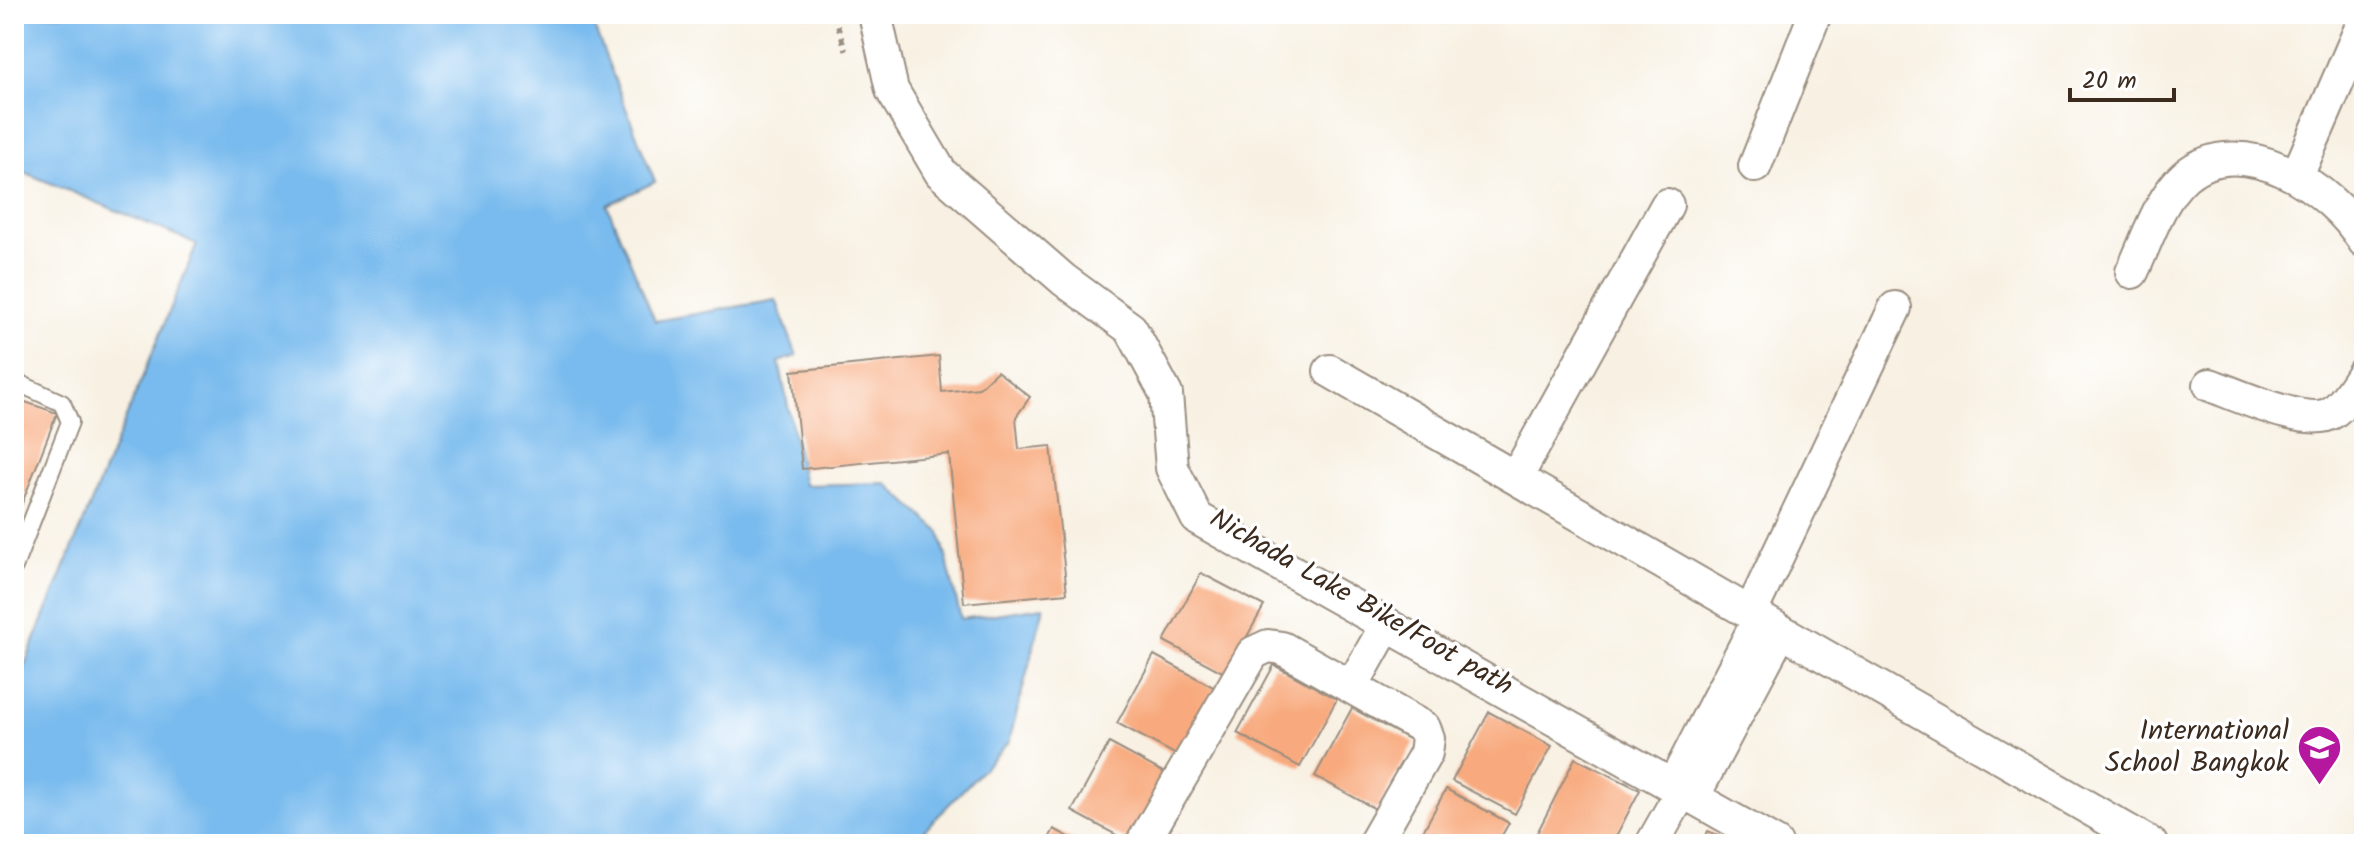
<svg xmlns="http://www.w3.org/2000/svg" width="2378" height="858" viewBox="0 0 2378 858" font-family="Kalam,sans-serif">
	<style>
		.water { fill: #79bbee; stroke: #5a7286; stroke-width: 2 }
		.building { fill: #f8aa7e }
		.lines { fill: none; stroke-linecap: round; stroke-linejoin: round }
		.service-casing { stroke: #9a8e80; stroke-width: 20 }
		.minor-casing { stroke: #9a8e80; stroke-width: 36 }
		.path { stroke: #9a8e80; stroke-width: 5; stroke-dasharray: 6 6; stroke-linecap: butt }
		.service { stroke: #fff; stroke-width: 16 }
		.minor { stroke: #fff; stroke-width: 32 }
		.labels { text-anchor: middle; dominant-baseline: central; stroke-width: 7; stroke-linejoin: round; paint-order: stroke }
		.street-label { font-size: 28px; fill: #3b2a1e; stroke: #fff }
		.poi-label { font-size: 28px; fill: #3b2a1e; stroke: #fff; text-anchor: end }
	</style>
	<rect width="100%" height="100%" fill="#fff"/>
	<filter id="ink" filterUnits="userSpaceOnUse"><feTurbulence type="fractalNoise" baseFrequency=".0125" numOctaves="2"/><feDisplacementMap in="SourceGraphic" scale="16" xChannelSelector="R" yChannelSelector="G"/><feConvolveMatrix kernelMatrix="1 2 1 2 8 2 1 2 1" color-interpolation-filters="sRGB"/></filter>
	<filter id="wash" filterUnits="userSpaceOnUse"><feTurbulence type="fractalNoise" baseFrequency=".006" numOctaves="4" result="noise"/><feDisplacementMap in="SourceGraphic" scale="32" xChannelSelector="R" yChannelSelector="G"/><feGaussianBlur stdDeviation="1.8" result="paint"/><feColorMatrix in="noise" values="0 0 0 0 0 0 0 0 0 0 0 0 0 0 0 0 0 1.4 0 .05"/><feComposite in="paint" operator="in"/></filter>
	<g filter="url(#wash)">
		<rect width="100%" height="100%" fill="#f8f1e3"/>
		<!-- water -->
		<path class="water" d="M14,14H589L655,182L607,205L655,321L776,300L797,356L779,362L804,485L886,483L940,532L961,619L1044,607L1009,742L911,844H14V691L197,244L14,168Z"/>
		<g id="blocks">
			<!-- building -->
			<path class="building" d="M939,356L942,392L979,388L997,371L1030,397L1016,417L1019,449L1051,446L1067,593L964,603L949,454L802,469L792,371Z
				M14,398L57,413L14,524Z
				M1201,573L1264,606L1226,674L1164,641Z
				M1154,655L1217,689L1180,757L1117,723Z
				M1274,665L1337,699L1300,767L1237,733Z
				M1352,708L1414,742L1377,810L1315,776Z
				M1489,712L1552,746L1515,814L1452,781Z
				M1109,743L1172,777L1133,844L1072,811Z
				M1575,758L1640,790L1612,844H1545L1534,839Z
				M1446,789L1509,823L1497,844H1416Z
				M1054,829L1082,844H1046Z
				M1708,831L1735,844H1702Z
				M1178,833L1198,844H1173Z"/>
		</g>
	</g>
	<g filter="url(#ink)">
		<use href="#blocks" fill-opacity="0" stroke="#9a8e80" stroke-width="2"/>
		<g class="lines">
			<defs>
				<path id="service" d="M14,381L62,403L70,422L14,567"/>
				<path id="minor" d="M875,14L892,90L941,173L1064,280L1131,329L1166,394L1172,468L1197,518L1776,844
					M1755,166L1815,14
					M2297,176L2364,21
					M2132,272C2147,241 2159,199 2185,176C2241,128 2333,188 2364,241
					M1330,371L2151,844
					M2210,385C2236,394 2309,429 2333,412C2345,403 2356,385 2364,372
					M1516,478L1667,205
					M1750,614L1895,308
					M1352,686L1387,624
					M1674,784L1759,619
					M1693,797L1781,631
					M1142,844L1253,653L1268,646L1282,648L1424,728L1428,738L1426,753L1374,844
					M1652,844L1682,791"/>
			</defs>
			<!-- service casing -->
			<use href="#service" class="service-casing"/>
			<!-- minor casing -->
			<use href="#minor" class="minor-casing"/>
			<!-- path -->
			<path class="path" d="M834,14L846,51"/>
			<!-- service -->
			<use href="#service" class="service"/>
			<!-- minor -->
			<use href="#minor" class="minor"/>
		</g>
	</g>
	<!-- icons -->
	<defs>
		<symbol id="school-pin" viewBox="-11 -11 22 30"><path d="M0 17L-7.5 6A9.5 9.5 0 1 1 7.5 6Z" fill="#b5179e" stroke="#fff"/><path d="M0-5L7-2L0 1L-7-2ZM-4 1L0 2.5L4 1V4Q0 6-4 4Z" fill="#fff"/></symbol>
	</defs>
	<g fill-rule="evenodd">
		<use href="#school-pin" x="2294" y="722" width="51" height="69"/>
	</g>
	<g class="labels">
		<!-- street labels -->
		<g class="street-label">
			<text transform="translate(1361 603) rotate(30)">Nichada Lake Bike/Foot path</text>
		</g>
		<!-- poi labels -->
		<g class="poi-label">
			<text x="2289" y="731">International<tspan x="2289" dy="32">School Bangkok</tspan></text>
		</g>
	</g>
	<!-- margin -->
	<rect width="2378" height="858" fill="none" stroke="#fff" stroke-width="48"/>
	<!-- scale -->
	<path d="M2070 88v12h104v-12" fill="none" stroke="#3b2a1e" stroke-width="4"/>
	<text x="2082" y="88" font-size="24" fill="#3b2a1e" stroke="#ffffff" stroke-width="6" paint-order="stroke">20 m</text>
</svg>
